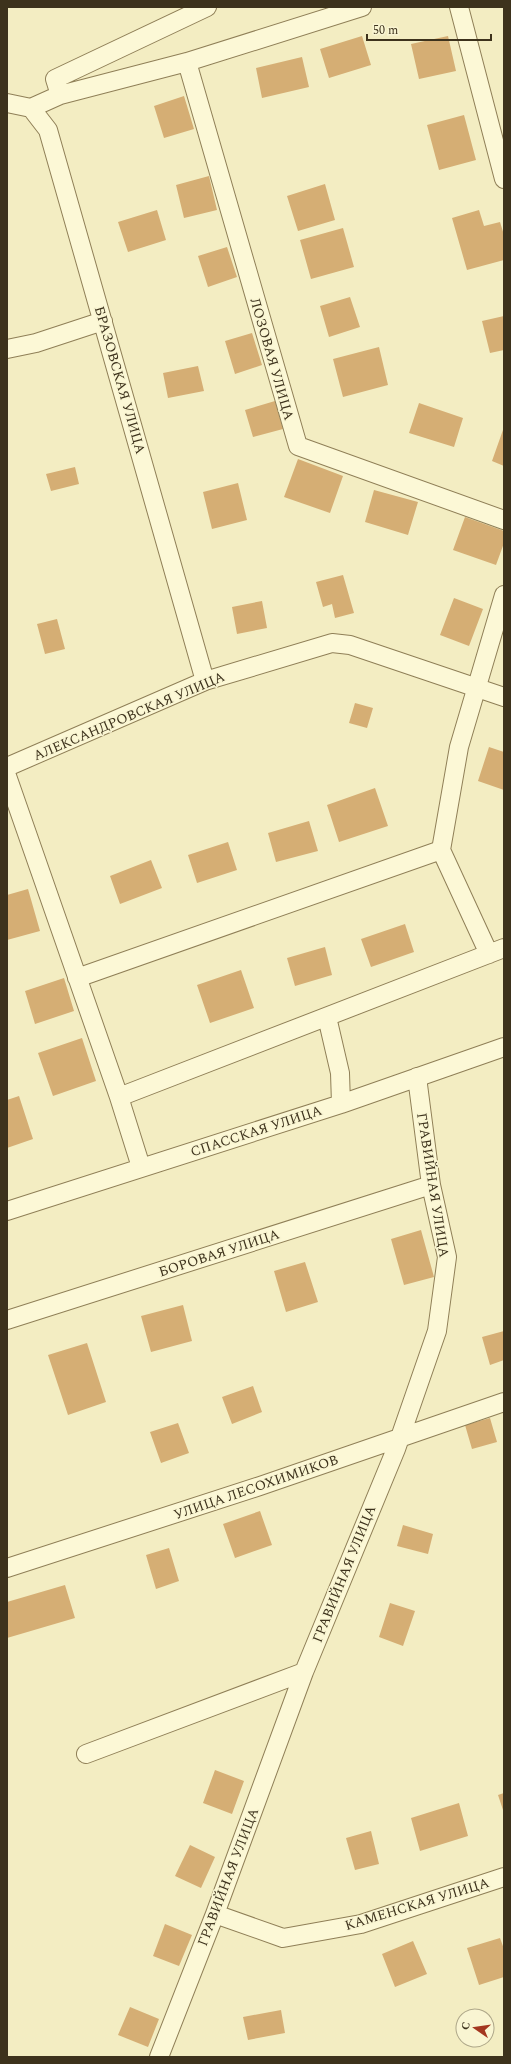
<svg xmlns="http://www.w3.org/2000/svg" width="511" height="2064" viewBox="0 0 511 2064" font-family="Spectral,serif">
	<style>
		.building { fill: #d5ae74 }
		.lines { fill: none; stroke-linecap: round; stroke-linejoin: round }
		.minor-casing { stroke: #8f7f57; stroke-width: 20 }
		.minor { stroke: #fcf8d6; stroke-width: 18 }
		.labels { text-anchor: middle; dominant-baseline: central; stroke-width: 3; stroke-linejoin: round; paint-order: stroke }
		.street-label { font-size: 14px; fill: #3d321c; stroke: #f9f5d2 }
	</style>
	<rect width="100%" height="100%" fill="#f3edc2"/>
	<!-- building -->
	<path class="building" d="M362,36L371,65L329,78L320,49Z
		M448,36L456,71L419,79L411,44Z
		M302,57L309,87L262,98L256,68Z
		M184,96L194,129L164,138L154,106Z
		M464,115L476,160L439,170L427,125Z
		M209,176L217,210L184,218L176,185Z
		M325,184L335,220L298,231L287,196Z
		M157,210L166,240L128,252L118,222Z
		M479,210L484,226L500,222L504,235V260L467,270L452,218Z
		M343,228L354,267L311,279L300,240Z
		M227,247L237,277L208,287L198,256Z
		M350,297L360,327L329,337L320,306Z
		M504,316V350L490,353L482,321Z
		M252,333L262,365L235,374L225,341Z
		M379,347L388,385L343,397L333,359Z
		M198,366L204,391L168,398L163,373Z
		M275,401L283,429L253,437L245,410Z
		M419,403L463,418L454,447L409,433Z
		M504,427V466L492,461Z
		M298,459L343,476L330,513L284,497Z
		M75,467L79,484L51,491L46,474Z
		M238,483L247,520L212,529L203,492Z
		M374,490L418,502L408,535L365,522Z
		M465,517L504,531V543L496,565L453,550Z
		M343,575L354,613L335,618L332,604L323,607L316,582Z
		M454,598L483,609L469,646L440,635Z
		M262,601L267,628L237,634L232,607Z
		M57,619L65,649L45,654L37,624Z
		M355,703L373,708L367,728L349,723Z
		M489,747L504,752V790L478,781Z
		M375,788L388,826L339,842L327,805Z
		M309,821L318,851L276,862L268,833Z
		M228,842L237,870L197,883L188,855Z
		M151,860L162,888L120,904L110,876Z
		M28,889L40,931L7,940V895Z
		M405,924L414,952L371,967L361,939Z
		M325,947L332,975L295,986L287,958Z
		M241,970L254,1008L210,1023L197,985Z
		M64,978L74,1011L35,1024L25,991Z
		M82,1038L96,1081L53,1096L38,1053Z
		M19,1096L33,1139L7,1148V1100Z
		M421,1230L434,1277L404,1285L391,1239Z
		M305,1262L318,1302L286,1312L274,1271Z
		M183,1305L192,1341L151,1352L141,1316Z
		M504,1331V1360L490,1365L482,1337Z
		M87,1343L106,1402L68,1415L48,1355Z
		M253,1386L262,1412L232,1424L222,1397Z
		M490,1418L497,1442L472,1449L465,1425Z
		M178,1423L189,1453L161,1463L150,1432Z
		M260,1511L272,1545L235,1558L223,1524Z
		M403,1525L433,1534L428,1554L397,1546Z
		M169,1548L179,1581L156,1589L146,1555Z
		M65,1585L75,1618L7,1638V1602Z
		M390,1603L415,1611L403,1646L379,1637Z
		M215,1770L244,1781L232,1814L203,1803Z
		M504,1793V1813L498,1795Z
		M459,1803L468,1836L420,1851L411,1818Z
		M371,1831L379,1864L355,1870L346,1838Z
		M190,1845L215,1857L201,1888L175,1876Z
		M165,1924L192,1935L179,1966L153,1956Z
		M500,1938L504,1949V1977L479,1985L467,1948Z
		M413,1941L427,1974L395,1987L382,1954Z
		M130,2007L159,2019L148,2047L118,2035Z
		M281,2010L285,2033L248,2040L243,2017Z"/>
	<g class="lines">
		<defs>
			<path id="minor" d="M459,7L504,179
				M187,62L298,446L504,520
				M60,95L55,79L207,7
				M7,103L31,108L48,130L205,681
				M31,108L60,95L187,62L362,7
				M7,349L36,343L103,321
				M7,767L205,681L332,643L350,645L504,697
				M7,776L119,1097L141,1167
				M489,954L441,850L459,747L504,595
				M77,978L441,850
				M327,1017L340,1073L341,1104
				M119,1097L504,948
				M7,1211L341,1104L504,1047
				M7,1320L431,1185
				M7,1568L260,1486L504,1402
				M86,1754L304,1672
				M215,1914L283,1938L361,1924L504,1877
				M159,2057L215,1914L304,1672L396,1449L437,1331L447,1257L431,1185L417,1077"/>
		</defs>
		<!-- minor casing -->
		<use href="#minor" class="minor-casing"/>
		<!-- minor -->
		<use href="#minor" class="minor"/>
	</g>
	<g class="labels">
		<!-- street labels -->
		<g class="street-label">
			<text transform="translate(272 359) rotate(74)">ЛОЗОВАЯ УЛИЦА</text>
			<text transform="translate(120 380) rotate(74)">БРАЗОВСКАЯ УЛИЦА</text>
			<text transform="translate(129 716) rotate(-23)">АЛЕКСАНДРОВСКАЯ УЛИЦА</text>
			<text transform="translate(256 1131) rotate(-18)">СПАССКАЯ УЛИЦА</text>
			<text transform="translate(433 1185) rotate(81)">ГРАВИЙНАЯ УЛИЦА</text>
			<text transform="translate(219 1253) rotate(-18)">БОРОВАЯ УЛИЦА</text>
			<text transform="translate(256 1487) rotate(-19)">УЛИЦА ЛЕСОХИМИКОВ</text>
			<text transform="translate(344 1574) rotate(-68)">ГРАВИЙНАЯ УЛИЦА</text>
			<text transform="translate(228 1877) rotate(-69)">ГРАВИЙНАЯ УЛИЦА</text>
			<text transform="translate(417 1904) rotate(-17)">КАМЕНСКАЯ УЛИЦА</text>
		</g>
	</g>
	<!-- border -->
	<rect width="511" height="2064" fill="none" stroke="#3d321c" stroke-width="16"/>
	<!-- north arrow -->
	<g transform="translate(475 2028) rotate(283)"><circle r="19" fill="#f9f5d2" stroke="#aea789"/>
	<path d="M0-3L7 15L0 10L-7 15Z" fill="#a43720"/>
	<text y="-6" font-size="11" font-weight="bold" text-anchor="middle" fill="#3d321c">С</text>
	</g>
	<!-- scale -->
	<path d="M367 34v6h124v-6" fill="none" stroke="#3d321c" stroke-width="2"/>
	<text x="373" y="34" font-size="12" fill="#3d321c" stroke="#f9f5d2" stroke-width="3" paint-order="stroke">50 m</text>
</svg>
